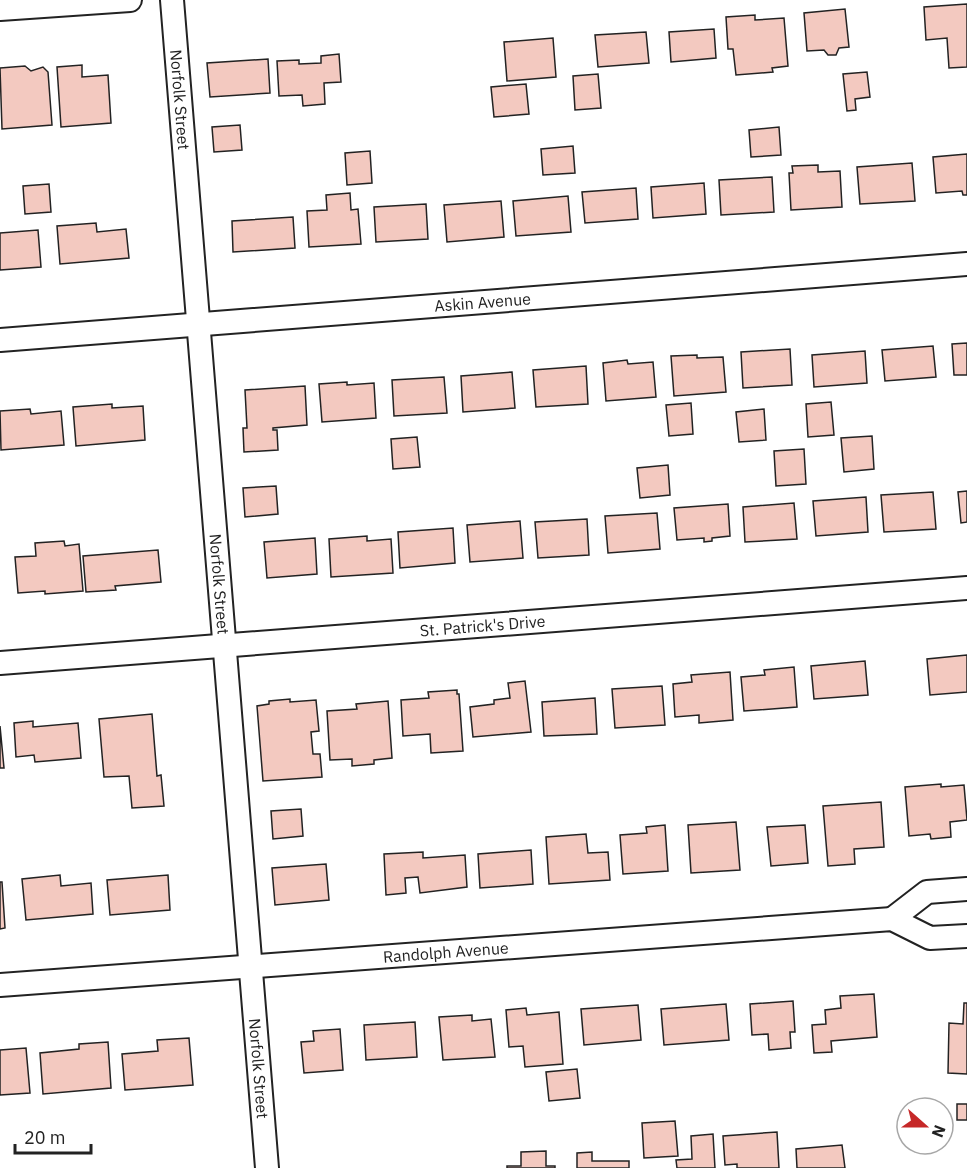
<svg xmlns="http://www.w3.org/2000/svg" width="967" height="1168" viewBox="0 0 967 1168" font-family="'IBM Plex Sans',sans-serif">
	<style>
		.building { fill: #f3c9c0; stroke: #222; stroke-width: 1.5 }
		.lines { fill: none; stroke-linecap: round; stroke-linejoin: round }
		.minor-casing { stroke: #222; stroke-width: 26 }
		.minor { stroke: #fff; stroke-width: 22 }
		.labels { text-anchor: middle; dominant-baseline: central; stroke-width: 4.5; stroke-linejoin: round; paint-order: stroke }
		.street-label { font-size: 16px; fill: #222; stroke: #fff }
	</style>
	<rect width="100%" height="100%" fill="#fff"/>
	<!-- building -->
	<path class="building" d="M967,4V67L949,68L947,38L926,40L924,7Z
		M845,9L849,47L839,48L836,55H828L824,50L807,51L804,13Z
		M755,15V20L784,18L788,66L772,68L773,72L736,75L733,49H728L726,17Z
		M714,29L716,58L671,62L669,32Z
		M646,32L649,63L598,67L595,35Z
		M553,38L556,77L507,81L504,42Z
		M339,54L341,82L324,83L325,104L303,106L302,95L279,96L277,61L299,60V64L321,63V56Z
		M268,59L270,93L210,97L207,63Z
		M82,65V77L108,75L111,123L61,127L57,67Z
		M25,66L31,71L43,67L48,72L52,125L2,129L0,68Z
		M867,72L870,97L855,99L856,110L847,111L843,74Z
		M598,74L601,108L575,110L573,76Z
		M526,84L529,114L494,117L491,87Z
		M240,125L242,150L214,152L212,127Z
		M779,127L781,155L751,157L749,130Z
		M573,146L575,173L543,175L541,149Z
		M370,151L372,183L347,185L345,153Z
		M967,154V195H963L962,191L936,193L933,157Z
		M912,163L915,201L860,204L857,167Z
		M818,165V172L840,171L842,207L791,210L789,173H793L792,166Z
		M772,177L774,212L721,215L719,180Z
		M704,183L706,214L653,218L651,187Z
		M49,184L51,212L25,214L23,186Z
		M636,188L638,219L585,223L582,192Z
		M350,193L351,210L358,209L361,244L309,247L307,211L327,210L326,195Z
		M568,196L571,232L516,236L513,201Z
		M501,201L504,237L447,242L444,205Z
		M426,204L428,239L376,242L374,207Z
		M293,217L295,248L233,252L232,221Z
		M96,223L97,232L126,229L129,258L60,264L57,226Z
		M38,230L41,267L0,270V233Z
		M967,343V375H954L952,344Z
		M933,346L936,377L885,381L882,350Z
		M790,349L792,385L743,388L741,352Z
		M865,351L867,383L814,387L812,355Z
		M697,355V358L723,357L726,392L674,396L671,356Z
		M627,360L628,364L653,362L656,397L606,401L603,363Z
		M586,366L588,404L536,407L533,370Z
		M512,372L515,408L463,412L461,376Z
		M444,377L447,413L394,416L392,380Z
		M347,382V385L374,383L376,418L322,422L319,384Z
		M305,386L307,425L273,428V430H277L278,450L244,452L243,428H247L245,390Z
		M831,402L834,435L808,437L806,404Z
		M691,403L693,434L669,436L666,405Z
		M112,404V408L143,406L145,440L76,446L73,407Z
		M30,409L31,414L61,411L64,445L1,450L0,411Z
		M764,409L766,440L739,442L736,412Z
		M872,436L874,469L844,472L841,438Z
		M417,437L420,467L393,469L391,439Z
		M804,449L806,484L776,486L774,451Z
		M668,465L670,495L640,498L637,468Z
		M276,486L278,514L245,517L243,488Z
		M967,491V522L961,523L958,492Z
		M933,492L936,529L884,532L881,495Z
		M866,497L868,532L816,536L813,501Z
		M794,503L797,539L745,542L743,507Z
		M728,504L730,536L712,538V541L704,542V538L677,540L674,508Z
		M657,513L660,549L608,553L605,516Z
		M587,519L589,555L538,558L535,522Z
		M520,521L523,558L470,562L467,525Z
		M453,528L455,563L400,568L398,532Z
		M367,536V541L391,539L393,573L331,577L329,539Z
		M315,538L317,574L267,578L264,542Z
		M64,541L65,546L79,544L83,591L45,594V591L18,593L15,557L36,556L35,543Z
		M158,550L161,582L115,586L116,590L86,592L83,556Z
		M967,655V692L930,695L927,659Z
		M865,661L868,695L814,699L811,666Z
		M794,667L797,707L744,711L741,677L765,675L764,670Z
		M730,672L733,720L699,723V715L675,717L673,684L692,682L691,675Z
		M525,681L531,732L473,737L470,707L494,704V700L510,698L508,683Z
		M662,686L665,725L615,728L612,689Z
		M457,690V694H459L463,751L431,753L430,734L403,736L401,700L429,698L428,692Z
		M595,698L597,734L544,736L542,702Z
		M290,699V702L316,700L319,731L311,732L313,754H320L322,777L263,781L257,706L269,704V701Z
		M388,701L392,758L374,760V764L352,766V759L330,760L327,711L357,709L356,704Z
		M152,714L157,776L161,775L164,806L132,808L129,776L104,777L99,719Z
		M33,721V727L78,723L81,758L35,762L34,755L16,757L14,723Z
		M0,726L4,768H0Z
		M941,784V787L964,785L967,820L950,822L951,837L931,839L930,834L909,836L905,787Z
		M881,802L884,847L854,849L855,864L828,866L823,806Z
		M301,809L303,836L273,839L271,811Z
		M736,822L740,870L691,873L688,825Z
		M665,825L668,871L623,874L620,835L647,833L646,827Z
		M805,825L808,863L771,866L767,827Z
		M586,834L588,853L608,852L610,880L549,884L546,837Z
		M531,850L533,884L480,888L478,854Z
		M423,852V858L465,855L467,887L420,893L418,877L405,878L406,893L386,895L384,854Z
		M326,864L329,900L275,905L272,868Z
		M60,875L61,886L91,883L93,914L26,920L22,879Z
		M168,875L170,910L110,915L107,880Z
		M0,882H2L5,928L0,929Z
		M874,994L877,1037L831,1041L832,1052L814,1053L812,1025L826,1024L825,1010L841,1008L840,996Z
		M793,1001L795,1032H790L791,1048L769,1050L768,1034L752,1035L750,1004Z
		M964,1003H967V1074L948,1073L949,1023L963,1024Z
		M726,1004L729,1040L664,1045L661,1009Z
		M638,1005L641,1040L584,1045L581,1009Z
		M526,1008L527,1015L559,1012L563,1064L525,1067L523,1046L509,1047L506,1010Z
		M472,1015V1021L491,1019L495,1057L443,1060L439,1017Z
		M415,1022L417,1057L366,1060L364,1025Z
		M340,1029L343,1070L304,1073L301,1042L314,1041L313,1031Z
		M189,1038L193,1085L125,1090L122,1054L158,1051L157,1040Z
		M108,1042L111,1088L43,1094L40,1053L79,1049V1044Z
		M26,1048L30,1093L0,1095V1050Z
		M577,1069L580,1098L549,1101L546,1072Z
		M957,1104H967V1120H957Z
		M675,1121L678,1156L644,1158L642,1123Z
		M777,1132L779,1168H737V1164L725,1165L723,1136Z
		M713,1134L715,1168H677L676,1160L692,1159L691,1136Z
		M842,1145L845,1168H797L796,1149Z
		M546,1151V1166H555V1168H507V1166H521V1152Z
		M592,1152V1161H629V1168H577V1153Z"/>
	<g class="lines">
		<defs>
			<g id="minor">
				<path id="s1" d="M172,0L267,1168"/>
				<path d="M0,9L130,0"/>
				<path id="s2" d="M0,340L967,264"/>
				<path id="s3" d="M0,663L967,588"/>
				<path d="M892,919L927,892L967,889"/>
				<path id="s4" d="M0,985L892,919L930,938L967,936"/>
			</g>
		</defs>
		<!-- minor casing -->
		<use href="#minor" class="minor-casing"/>
		<!-- minor -->
		<use href="#minor" class="minor"/>
	</g>
	<g class="labels">
		<!-- street labels -->
		<g class="street-label">
			<text stroke="none"><textPath href="#s1" startOffset="100">Norfolk Street</textPath></text>
			<text stroke="none"><textPath href="#s2" startOffset="484">Askin Avenue</textPath></text>
			<text stroke="none"><textPath href="#s1" startOffset="586">Norfolk Street</textPath></text>
			<text stroke="none"><textPath href="#s3" startOffset="484">St. Patrick's Drive</textPath></text>
			<text stroke="none"><textPath href="#s4" startOffset="447">Randolph Avenue</textPath></text>
			<text stroke="none"><textPath href="#s1" startOffset="1072">Norfolk Street</textPath></text>
		</g>
	</g>
	<!-- north arrow -->
	<g transform="translate(925 1126) rotate(111)"><circle r="28" fill="#ffffff" stroke="#a7a7a7" stroke-width="1.5"/>
	<path d="M0-4.5L10 22L0 15L-10 22Z" fill="#c62828"/>
	<text y="-9" font-size="16" font-weight="bold" text-anchor="middle" fill="#222222">N</text>
	</g>
	<!-- scale -->
	<path d="M15 1144v9h76v-9" fill="none" stroke="#222222" stroke-width="3"/>
	<text x="24" y="1144" font-size="18" fill="#222222" stroke="#ffffff" stroke-width="4.5" paint-order="stroke">20 m</text>
</svg>
